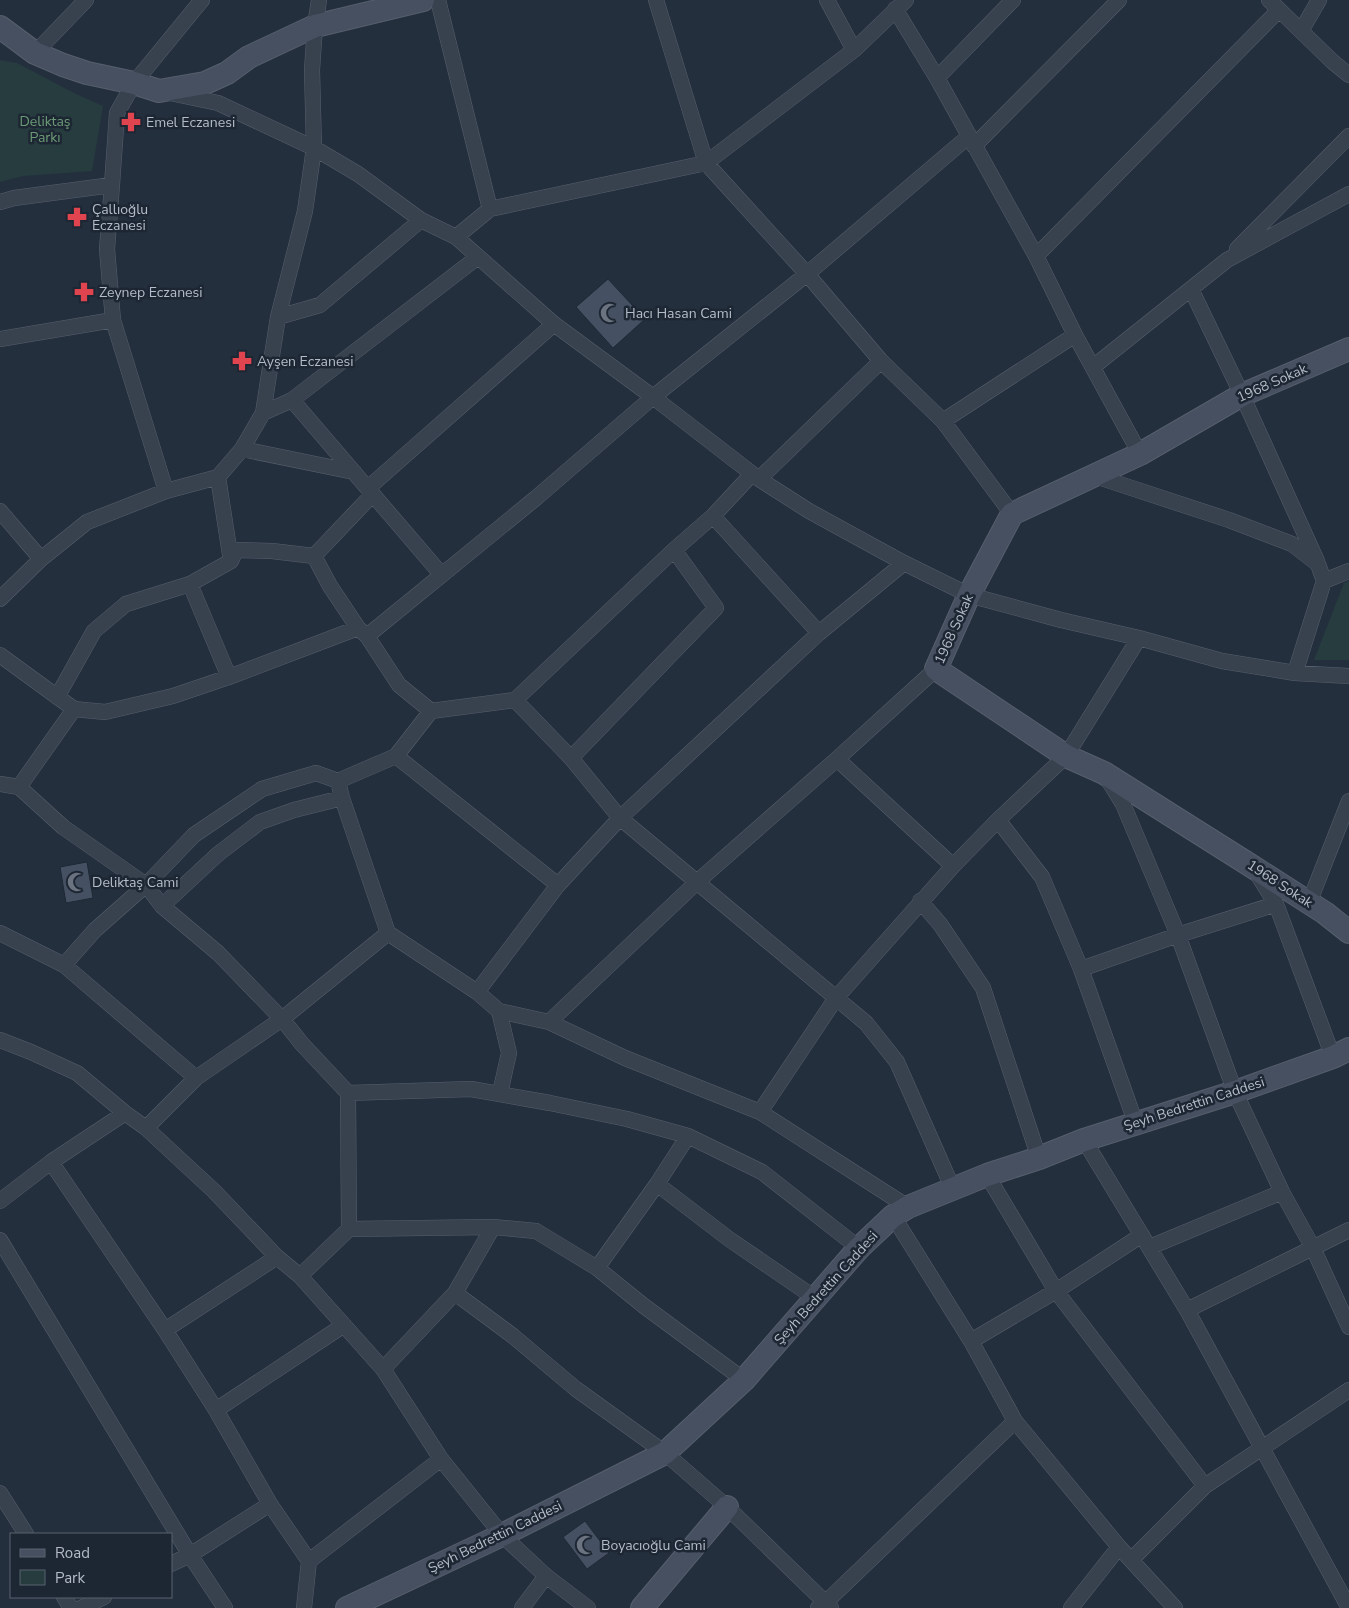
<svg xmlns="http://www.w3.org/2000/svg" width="1349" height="1608" viewBox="0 0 1349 1608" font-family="'Nunito Sans',sans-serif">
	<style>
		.green { fill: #263c3f }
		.building { fill: #455162; stroke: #1f2835 }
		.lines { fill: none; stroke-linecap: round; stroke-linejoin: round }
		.street-casing { stroke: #565f6c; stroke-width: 16 }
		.secondary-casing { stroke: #565f6c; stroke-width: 24 }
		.street { stroke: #38414e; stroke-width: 15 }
		.secondary { stroke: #465061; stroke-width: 22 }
		.labels { text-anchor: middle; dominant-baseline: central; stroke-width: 5; stroke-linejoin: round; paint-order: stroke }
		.park-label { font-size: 14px; fill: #6b9a76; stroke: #1d2633 }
		.poi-label { font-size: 14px; fill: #b4bcc9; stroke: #1d2633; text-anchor: start }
		.street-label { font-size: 14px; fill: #b4bcc9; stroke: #1d2633 }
	</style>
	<rect width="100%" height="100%" fill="#242f3e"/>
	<!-- green -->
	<path class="green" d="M0,60L17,63L74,93L103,106L92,171L23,176L0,182Z
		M1349,581V660H1314L1344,583Z"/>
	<!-- building -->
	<path class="building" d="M608,279L645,319L613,348L576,307Z
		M87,862L93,898L66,903L60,867Z
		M585,1521L609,1553L587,1569L563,1537Z"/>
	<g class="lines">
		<defs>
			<path id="street" d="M438,0L490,209L456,237
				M656,0L706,163L807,274L881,361L943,421L1012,514
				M827,0L854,50
				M1269,0L1333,62L1349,75
				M895,9L937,78L1036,256L1075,335L1140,454
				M1301,31L1319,0
				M35,53L86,0
				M937,78L1013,0
				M170,93L218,103L314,148L358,174L421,220L456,237L554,324L653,397L759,479L809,511L904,563L969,595L1061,620L1139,638L1222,661L1295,673L1349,676
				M974,146L1119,0
				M0,202L14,198L112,185
				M490,209L706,163L854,50L906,0
				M1237,249L1349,136
				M1036,256L1279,10
				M1191,289L1242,395L1317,561
				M278,317L320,305L421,220
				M0,339L113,320
				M1093,367L1227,260L1349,194
				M292,400L478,257
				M263,413L292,400L441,574
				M943,421L1075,335
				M242,449L354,472
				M1092,475L1229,520L1292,544L1318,564L1324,581L1295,673
				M218,477L231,561
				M759,479L881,361
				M368,488L554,324
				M166,491L113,320L107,249L112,185L117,113L134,83L202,0
				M0,511L41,559
				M713,516L819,633
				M314,556L373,494
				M1324,581L1349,571
				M190,584L229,677
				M0,599L41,559L87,522L166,491L218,477L242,449L263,413L278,317L305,211L314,148L312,70L315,26L319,0
				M367,636L536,498L653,397L807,274L968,137
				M0,655L74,709L105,712L173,696L229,677L358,628
				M57,697L94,631L126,604L190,584L231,561L236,550L272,551L314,556L330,586L358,628L367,636L399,685L431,711L515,700L674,550L713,516L752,474
				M515,700L571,758L620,818L866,1023L897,1062L953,1189
				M396,756L558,885
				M571,758L716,608L674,550
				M837,759L953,866
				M1107,778L1123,804L1178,935L1235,1092L1282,1192L1313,1248L1349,1327
				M338,781L342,798L388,933L477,992L499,1011L509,1053L500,1093
				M0,784L19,787L63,827L146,885L162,906L218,953L282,1019L302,1044L348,1093L471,1089L550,1103L627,1119L688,1136L762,1172L859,1248
				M19,787L74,709
				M998,820L1042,877L1081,969L1136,1124
				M1256,872L1276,904L1333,1057
				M920,901L940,924L983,988L1039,1158
				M1309,903L1349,801
				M162,906L218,854L260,822L294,810L342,798
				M0,933L64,965L196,1078
				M64,965L95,930L146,885L194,835L262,789L316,773L338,781L396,756L431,711
				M1081,969L1178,935L1276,904
				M477,992L558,885L620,818L819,633L904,563
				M499,1011L549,1022L625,1058L760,1112L908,1207
				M549,1022L697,882L837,759L936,669
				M0,1040L31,1052L77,1073L125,1113L146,1128L214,1191L277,1257L300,1276L383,1369L441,1459L502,1535L546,1576L588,1608
				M348,1093L349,1229
				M760,1112L836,998L953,866L998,820L1066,756L1139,638
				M146,1128L196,1078L282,1019L388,933
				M1084,1140L1187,1310L1349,1608
				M51,1162L165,1330L216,1410L270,1504L309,1561L304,1608
				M987,1175L1056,1291L1205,1486
				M657,1184L729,1239L815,1298
				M0,1201L51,1162L125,1113
				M893,1216L971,1341L1015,1421L1119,1547L1175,1608
				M0,1240L190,1555L225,1608
				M1150,1247L1282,1192
				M597,1268L657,1184L688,1136
				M300,1276L349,1229L493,1227L536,1231L597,1268L644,1306L744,1380
				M455,1293L513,1336L576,1389L665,1453L727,1507L831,1608
				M1187,1310L1349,1230
				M165,1330L277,1257
				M971,1341L1056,1291L1142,1235
				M383,1369L455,1293L493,1227
				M216,1410L344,1325
				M0,1493L26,1534
				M1132,1559L1205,1486L1349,1390
				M309,1561L441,1459
				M171,1564L190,1555L270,1504
				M64,1597L71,1608
				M81,1608L104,1597
				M522,1608L546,1576
				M818,1608L825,1603L1015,1421
				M1071,1608L1119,1547"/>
			<path id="secondary" d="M0,27L35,53L63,65L87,73L134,83L159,91L205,83L227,73L249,57L315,26L423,0
				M1349,349L1242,395L1140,454L1012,514L969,595L936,669L1066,756L1104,773L1253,867L1325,913L1349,932
				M347,1608L502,1535L665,1453L744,1380L859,1248L893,1216L908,1207L987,1175L1039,1158L1084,1140L1235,1092L1333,1057L1349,1049
				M642,1608L727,1507"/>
		</defs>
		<!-- street casing -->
		<use href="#street" class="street-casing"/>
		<!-- secondary casing -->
		<use href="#secondary" class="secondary-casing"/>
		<!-- street -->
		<use href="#street" class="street"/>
		<!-- secondary -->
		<use href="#secondary" class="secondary"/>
	</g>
	<!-- icons -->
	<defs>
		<symbol id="pharmacy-bare" viewBox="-9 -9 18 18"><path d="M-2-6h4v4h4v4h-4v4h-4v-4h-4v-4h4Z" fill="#e0444e" stroke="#1d2633" stroke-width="2.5" paint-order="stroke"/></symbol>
		<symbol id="mosque-bare" viewBox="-9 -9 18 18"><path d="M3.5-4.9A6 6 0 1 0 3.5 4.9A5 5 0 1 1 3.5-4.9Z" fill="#6b7280" stroke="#1d2633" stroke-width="2.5" paint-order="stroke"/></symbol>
	</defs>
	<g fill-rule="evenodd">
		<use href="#pharmacy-bare" x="117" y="108" width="28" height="28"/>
		<use href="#pharmacy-bare" x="63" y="203" width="28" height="28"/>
		<use href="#pharmacy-bare" x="70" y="278" width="28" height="28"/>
		<use href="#mosque-bare" x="596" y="299" width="28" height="28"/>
		<use href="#pharmacy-bare" x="228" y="347" width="28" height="28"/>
		<use href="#mosque-bare" x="63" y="868" width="28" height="28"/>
		<use href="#mosque-bare" x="572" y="1531" width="28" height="28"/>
	</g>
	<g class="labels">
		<!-- park labels -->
		<g class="park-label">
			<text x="45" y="121">Deliktaş<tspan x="45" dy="16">Parkı</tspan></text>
		</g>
		<!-- poi labels -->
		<g class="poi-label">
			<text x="146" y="122">Emel Eczanesi</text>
			<text x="92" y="209">Çallıoğlu<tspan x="92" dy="16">Eczanesi</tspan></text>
			<text x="99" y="292">Zeynep Eczanesi</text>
			<text x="625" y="313">Hacı Hasan Cami</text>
			<text x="257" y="361">Ayşen Eczanesi</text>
			<text x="92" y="882">Deliktaş Cami</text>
			<text x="601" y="1545">Boyacıoğlu Cami</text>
		</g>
		<!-- street labels -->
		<g class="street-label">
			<text transform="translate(1272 383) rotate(-24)">1968 Sokak</text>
			<text transform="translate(954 629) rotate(-66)">1968 Sokak</text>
			<text transform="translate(1280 884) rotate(33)">1968 Sokak</text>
			<text transform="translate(1194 1104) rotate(-18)">Şeyh Bedrettin Caddesi</text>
			<text transform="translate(826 1288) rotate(-48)">Şeyh Bedrettin Caddesi</text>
			<text transform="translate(495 1537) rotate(-26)">Şeyh Bedrettin Caddesi</text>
		</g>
	</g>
	<!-- legend -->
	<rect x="10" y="1533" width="162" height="65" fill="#1d2633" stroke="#59626f"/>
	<rect x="20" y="1549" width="25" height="8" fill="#465061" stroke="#59626f"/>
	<text x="55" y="1558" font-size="15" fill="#b4bcc9">Road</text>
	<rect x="20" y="1570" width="25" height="15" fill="#263c3f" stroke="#59626f"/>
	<text x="55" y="1583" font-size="15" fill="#b4bcc9">Park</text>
</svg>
